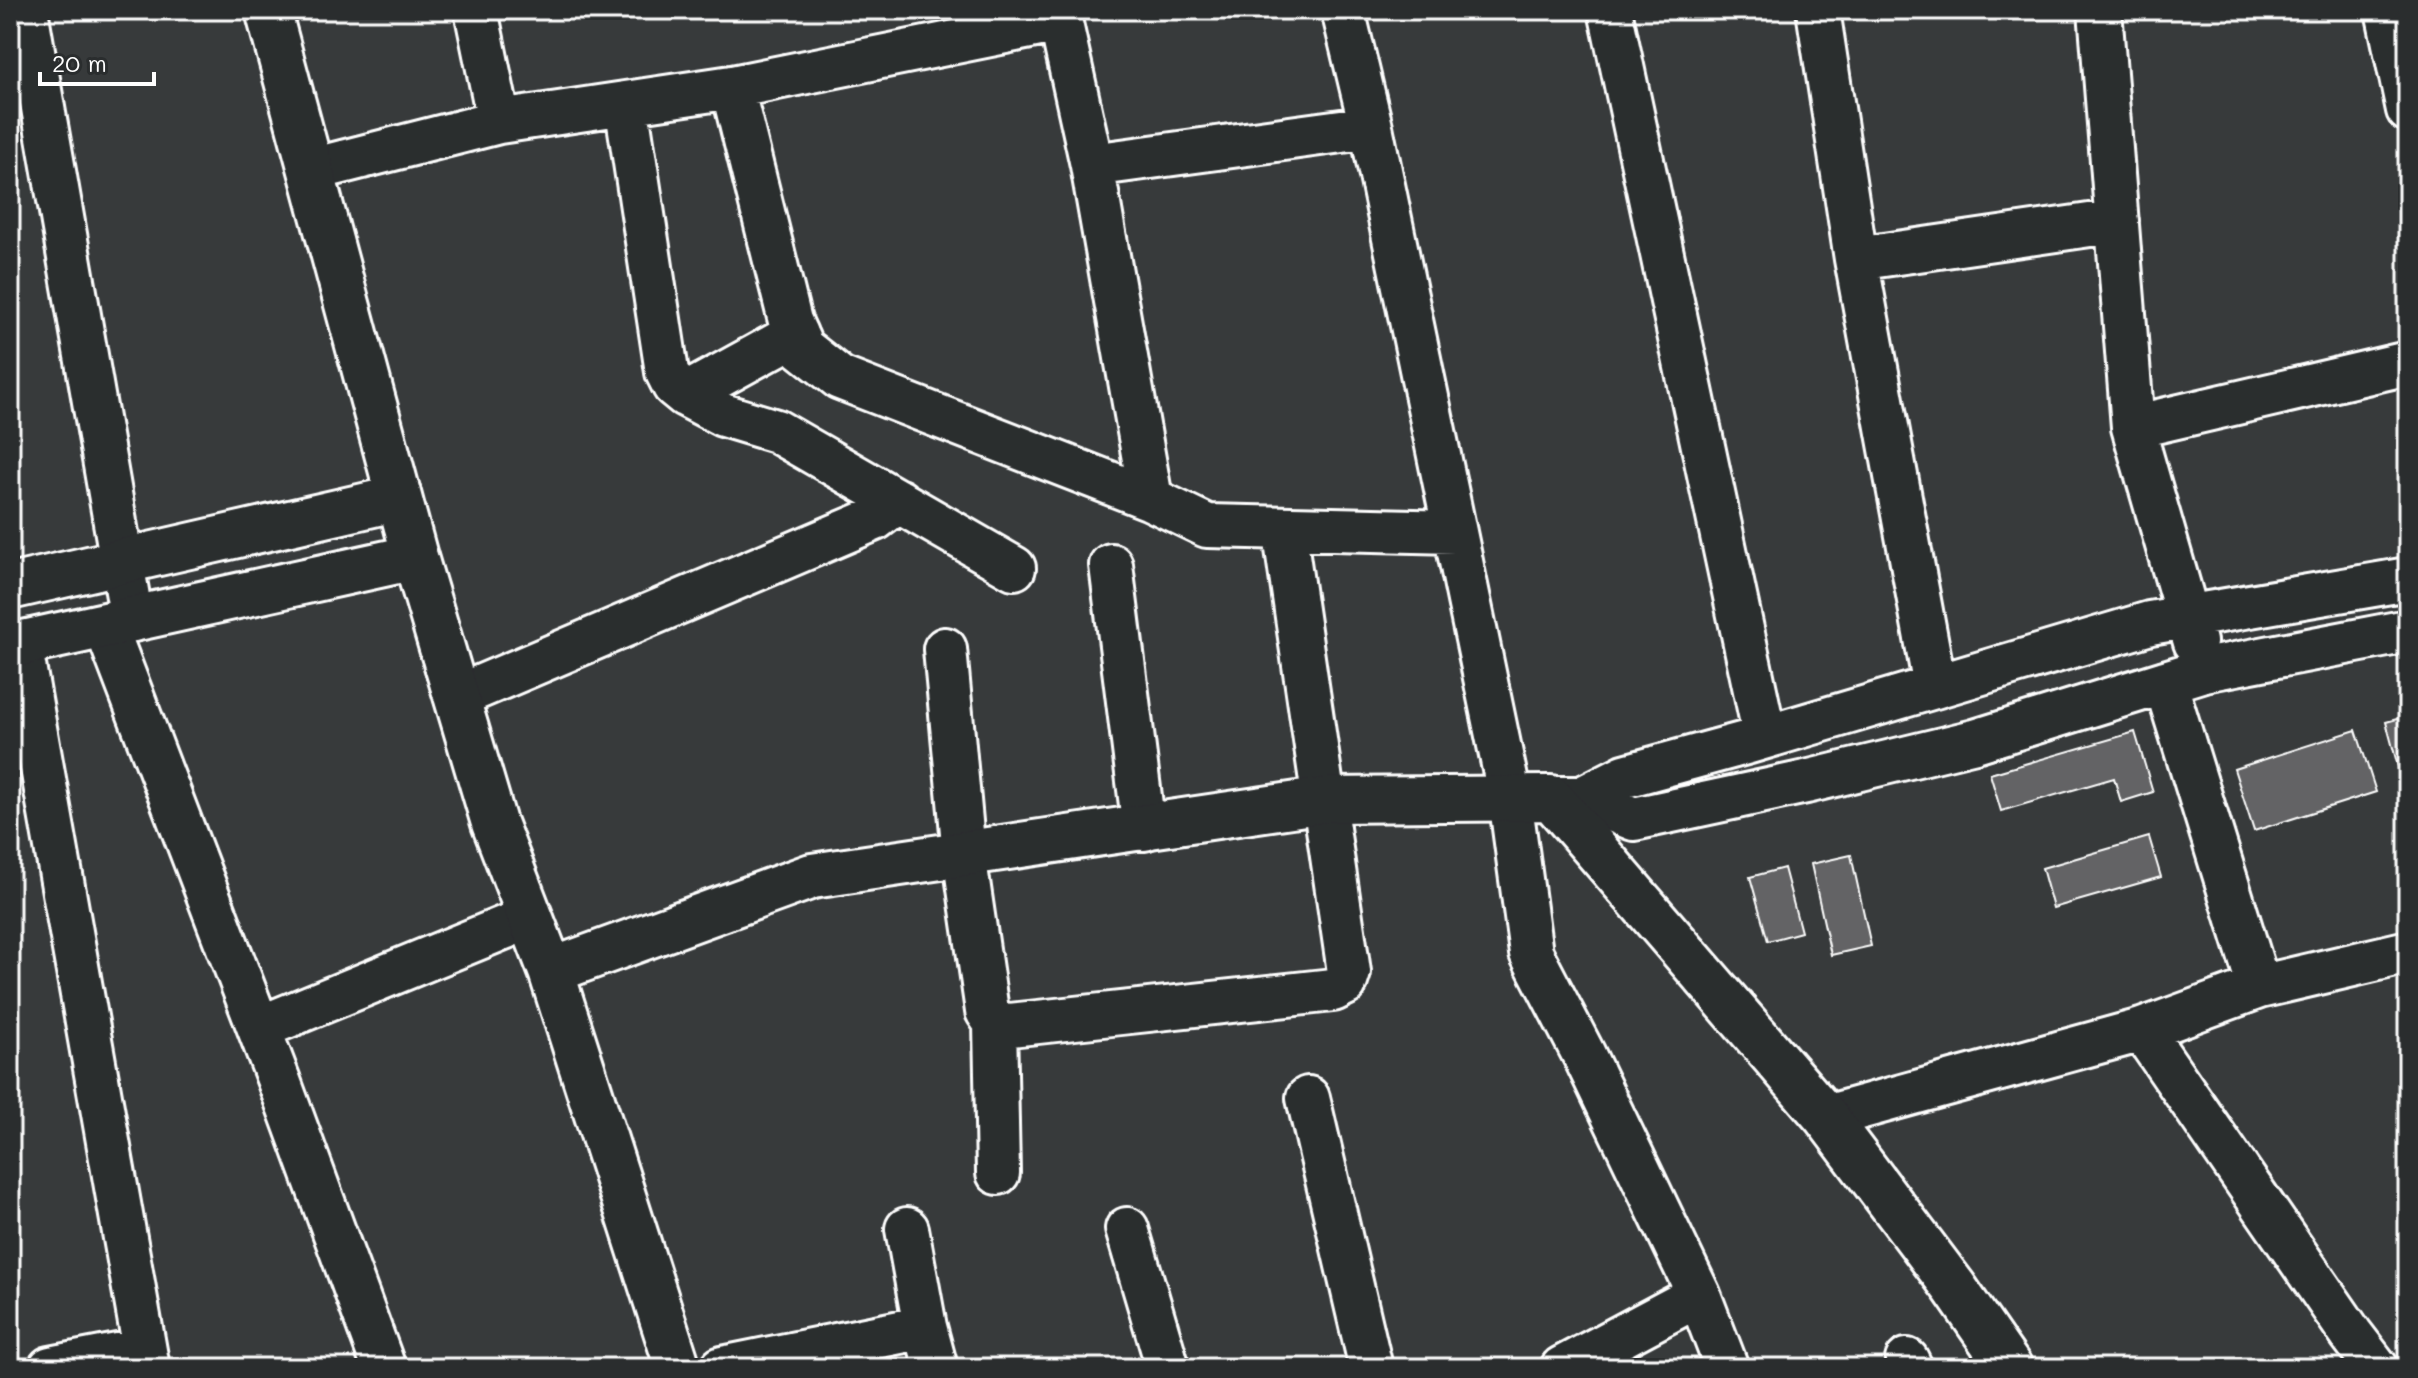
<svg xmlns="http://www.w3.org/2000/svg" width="2418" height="1378" viewBox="0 0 2418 1378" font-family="Mali,sans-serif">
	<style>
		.building { fill: #636465; stroke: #fff; stroke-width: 2 }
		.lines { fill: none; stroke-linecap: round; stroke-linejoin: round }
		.street-casing { stroke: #fff; stroke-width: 48 }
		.secondary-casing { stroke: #fff; stroke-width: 50 }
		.street { stroke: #2a2d2e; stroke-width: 42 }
		.secondary { stroke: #2a2d2e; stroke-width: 44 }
	</style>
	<rect width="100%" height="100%" fill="#373a3b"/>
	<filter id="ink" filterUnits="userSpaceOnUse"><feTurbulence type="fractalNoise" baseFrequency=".0125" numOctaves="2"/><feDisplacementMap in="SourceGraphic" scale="16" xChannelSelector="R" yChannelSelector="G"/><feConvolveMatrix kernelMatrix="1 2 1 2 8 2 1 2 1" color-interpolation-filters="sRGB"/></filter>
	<g filter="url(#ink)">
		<!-- building -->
		<path class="building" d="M2408,716V788L2404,789L2386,722Z
			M2356,730L2376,792L2254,831L2234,769Z
			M2135,732L2153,792L2121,802L2114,778L2001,811L1990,774Z
			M2149,837L2161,877L2053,908L2042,868Z
			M1851,855L1871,946L1831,955L1811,864Z
			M1784,868L1801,932L1768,941L1750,877Z"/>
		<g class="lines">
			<defs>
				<path id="street" d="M26,10L132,620
					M476,10L499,122
					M1058,10L1092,165L1151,499L1207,526L1455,532
					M1343,10L1371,127L1510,798L1531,953L1584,1055L1699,1295L1562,1368
					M1610,10L1765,737
					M1818,10L1856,259L1935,687
					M2100,10L2133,427L2195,642
					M2387,10L2408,110
					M732,87L790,321L802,348L840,378L1151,499
					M626,103L667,372L674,386L685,395L723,415L776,431L1014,568
					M1092,165L1371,127
					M311,170L499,122L732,87L1060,21
					M1856,259L2117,221
					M685,395L796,334
					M2133,427L2408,363
					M1111,565L1144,829
					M105,625L279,1081L384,1368
					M20,643L148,1368
					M945,649L964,854L987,1011L995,1023L1010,1025L1333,990L1345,984L1349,972L1284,528
					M2165,682L2259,987
					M456,697L875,519L899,501
					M1551,798H1582L1634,819L1806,782L1975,741L2204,670L2408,631
					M1582,798L1625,776L1749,742L2150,623L2408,579
					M995,1023L998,1173
					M259,1028L530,917
					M2142,1030L2351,1334L2377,1368
					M1308,1098L1371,1368
					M1826,1117L2142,1030L2259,987L2408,952
					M907,1229L925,1327L936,1368
					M1127,1229L1168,1368
					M1699,1295L1727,1368
					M1907,1360L1911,1368
					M50,1368L143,1350
					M722,1368L925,1327"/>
				<path id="secondary" d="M268,10L415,557L494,823L551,971L678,1368
					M10,587L399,498
					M10,646L415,557
					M551,971L812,876L1325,800L1551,798L1826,1117L1954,1287L2010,1368"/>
			</defs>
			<!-- street casing -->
			<use href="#street" class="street-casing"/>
			<!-- secondary casing -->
			<use href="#secondary" class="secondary-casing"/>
			<!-- street -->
			<use href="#street" class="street"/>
			<!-- secondary -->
			<use href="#secondary" class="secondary"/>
		</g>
	</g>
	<!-- margin -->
	<rect width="2418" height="1378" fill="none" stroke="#2a2d2e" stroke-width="40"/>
	<rect x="20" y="20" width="2378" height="1338" fill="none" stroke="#fff" stroke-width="3" filter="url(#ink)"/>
	<!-- scale -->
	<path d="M40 72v12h114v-12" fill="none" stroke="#ffffff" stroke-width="4"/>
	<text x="52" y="72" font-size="24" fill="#ffffff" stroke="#2a2d2e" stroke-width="6" paint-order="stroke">20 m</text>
</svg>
